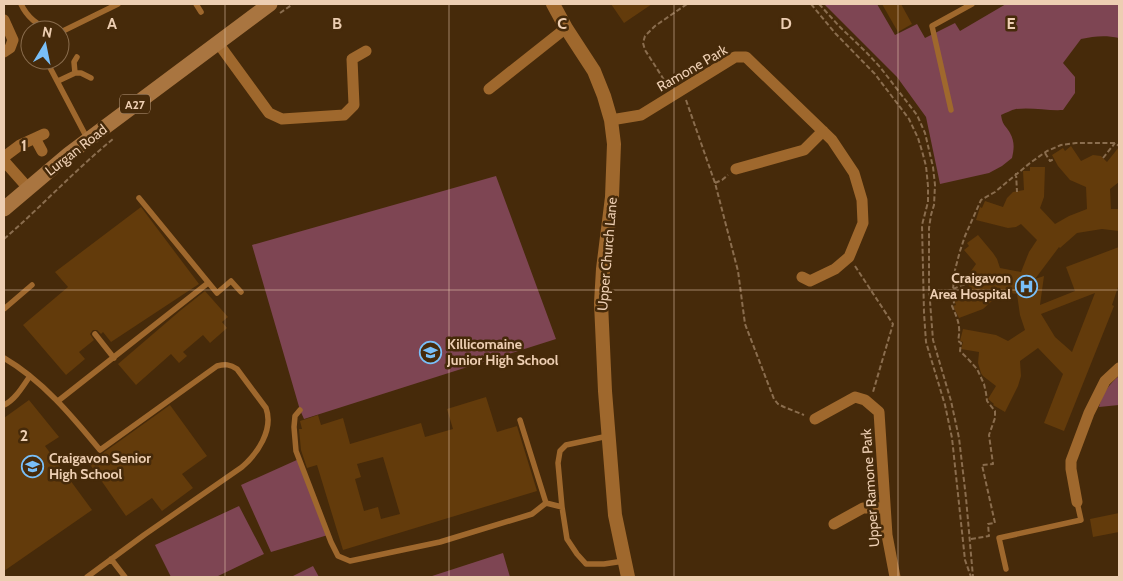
<svg xmlns="http://www.w3.org/2000/svg" width="1123" height="581" viewBox="0 0 1123 581" font-family="Cabin,sans-serif">
	<style>
		.green { fill: #7e4553 }
		.building { fill: #633b0b; fill-rule: evenodd }
		.lines { fill: none; stroke-linecap: round; stroke-linejoin: round }
		.path { stroke: #8a6d4e; stroke-width: 2; stroke-dasharray: 5 2.5; stroke-linecap: butt }
		.service { stroke: #9f682d; stroke-width: 5.5 }
		.minor { stroke: #9f682d; stroke-width: 11 }
		.tertiary { stroke: #9f682d; stroke-width: 14 }
		.primary { stroke: #a97540; stroke-width: 15 }
		.grid { fill: none; stroke: #edceb2; stroke-width: 1; stroke-opacity: 0.55 }
		.labels { text-anchor: middle; dominant-baseline: central; stroke-width: 5; stroke-linejoin: round; paint-order: stroke }
		.shield { fill: #462a0a; stroke: #bb9d80; stroke-width: 1 }
		.shield-label { font-size: 12px; font-weight: bold; fill: #edceb2 }
		.street-label { font-size: 14px; fill: #edceb2; stroke: #462a0a }
		.poi-label { font-size: 14px; font-weight: bold; fill: #edceb2; stroke: #462a0a; text-anchor: start }
		.grid-label { font-size: 16px; text-anchor: middle; font-weight: bold; fill: #edceb2; stroke: #462a0a; stroke-width: 5; stroke-linejoin: round; paint-order: stroke }
	</style>
	<rect width="100%" height="100%" fill="#462a0a"/>
	<!-- green -->
	<path class="green" d="M824,4H877L895,35L917,24L925,38L955,23L960,31L1006,4H1119V38C1106,35 1094,36 1081,39L1063,63L1075,77V93L1063,110C1048,111 1032,107 1016,109C1011,110 1006,113 1001,115C1003,127 1006,125 1010,133C1015,142 1014,149 1012,158L1002,166L989,173L940,184L926,117L897,77Z
		M496,176L556,339L304,419L300,410L252,245Z
		M1119,376V405L1099,407C1102,394 1109,384 1119,376Z
		M299,459L328,535L271,552L241,485Z
		M239,506L264,554L216,577H171L155,545Z
		M503,553L510,577H429Z
		M313,566L319,577H291Z"/>
	<!-- building -->
	<path class="building" d="M611,4H652L624,23Z
		M882,4H901L912,24L898,32Z
		M1071,146L1081,161L1093,155L1101,156L1107,162L1119,147V182L1110,189L1111,209H1119V231L1102,229L1077,233L1060,248L1059,247L1035,279L1044,276L1040,305L1075,291L1066,267L1119,247V284L1112,305L1114,306L1064,431L1044,423L1063,374L1038,348L1020,361L1021,376L1018,386L1005,412L993,405L994,404L988,399L996,386L983,376L981,373L978,363L979,352L961,349L963,342L960,341L963,329L996,335L1008,341L1025,330L1020,315L1017,294L997,291L993,300L983,309L959,318L953,306L956,305L953,298L970,290L967,280L969,274L976,264L964,250L969,246L967,243L978,235L993,253L997,259L1000,268L1021,272L1029,252L1037,240L1021,224L1016,227L1008,228L976,220L980,207L982,208L985,201L1003,207L1007,198L1013,192L1024,190L1023,171H1030V167H1045L1044,197L1040,208L1055,224L1069,216L1087,209L1086,187L1070,180L1058,166L1052,155L1063,148L1065,151ZM1095,293L1072,352L1055,337L1041,314Z
		M141,207L199,284L111,342L103,332L101,334L97,330H93L90,334L94,340L79,352L85,359L66,375L23,325L68,287L55,272Z
		M205,291L228,317L222,322L227,328L210,343L203,335L183,352L187,356L179,363L171,354L136,385L118,364L181,310Z
		M486,397L497,432L517,426L537,491L343,550L317,465L307,468L301,450L299,429H302L300,421L318,415L321,425L343,418L350,444L421,423L425,437L453,429L447,409ZM383,457L400,514L381,519L378,507L364,511L355,479L361,477L357,464Z
		M29,400L59,437L45,446L92,510L4,571V418Z
		M170,405L207,456L182,474L193,488L162,511L152,498L126,516L89,463Z
		M1119,513V532L1093,537L1090,519Z"/>
	<g class="lines">
		<!-- path -->
		<path class="path" d="M811,4L835,33L875,74L909,119L918,138L922,151L926,166L928,186V202L922,225L924,313L926,342L945,405L952,438L965,560L971,577
			M819,4L840,27L866,52L880,67L917,115L925,133L933,167L935,185L934,205L931,215L929,228V288L933,340L951,401L959,438L966,498L973,577
			M280,13L293,4
			M668,86L645,50L643,43L645,36L655,26L687,4
			M686,100L715,183L738,271L745,324L774,399L778,404L784,407L804,415
			M1045,153L1050,161L1054,159
			M1103,158L1115,143
			M1016,173L1017,192
			M715,183L722,180L728,175
			M4,239C41,207 75,170 113,139
			M855,266L893,324L873,392
			M953,289L968,283
			M971,539L989,536L988,524L995,523L982,465L993,464L989,435L995,418V411L987,401L986,393L984,384L977,369L969,360L960,351L961,343L958,341C961,326 958,320 952,306L954,304L953,289L955,270L960,251L965,236L981,200L995,192L1030,163L1047,151L1061,145L1076,143H1115L1119,146"/>
		<!-- service -->
		<path class="service" d="M21,4C27,17 36,25 51,30
			M196,4L201,12
			M60,31H63L118,4
			M46,60L87,138
			M75,73L74,62L77,57
			M58,81L75,73H81L91,78
			M951,110L932,26L972,4
			M139,198L217,293L231,281L241,292
			M4,309L32,285
			M95,334L114,358
			M4,358C42,380 72,416 100,450L217,366C225,364 230,364 237,369L266,408C274,430 257,454 242,467L144,535L87,577
			M58,401L208,283
			M4,405C15,400 23,386 30,376
			M300,410L295,416L294,427L296,451L331,542L338,556L350,561L440,542L532,514L546,503L562,507
			M520,420L546,503
			M608,436L566,445L560,451L558,463L562,507L567,539L577,554L586,564H604L624,561
			M111,559L125,577
			M1006,569L999,538L1081,520L1077,502"/>
		<!-- minor -->
		<path class="minor" d="M4,20L13,40L10,48L4,52
			M218,43L269,113L282,119L344,115L354,105L352,59L366,51
			M489,89L566,28
			M611,120L641,115L735,57H746L832,140L854,173L862,200L863,223L849,257L835,269L810,281L802,277
			M35,138L42,151
			M4,157L20,145L44,134
			M4,161L28,188
			M736,169L804,150L823,131
			M815,419L855,397L865,400L879,412L887,535L895,577
			M1077,502L1071,469V461L1089,413L1105,381L1119,368
			M834,524L863,508H885"/>
		<!-- tertiary -->
		<path class="tertiary" d="M553,4L566,28L594,71L604,96L611,120L614,144L612,197L603,269L601,303L605,391L615,515L628,577"/>
		<!-- primary -->
		<path class="primary" d="M4,209L69,154L270,4"/>
	</g>
	<!-- grid -->
	<path class="grid" d="M225,4V577M449,4V577M674,4V577M898,4V577M4,290H1119"/>
	<!-- icons -->
	<defs>
		<symbol id="hospital-ring" viewBox="-11 -11 22 22"><circle r="9.5" fill="#462a0a" stroke="#79bff8" stroke-width="1.5"/><path d="M-5-5h3v3.5h4V-5h3V5h-3V1.5h-4V5h-3Z" fill="#79bff8"/></symbol>
		<symbol id="school-ring" viewBox="-11 -11 22 22"><circle r="9.5" fill="#462a0a" stroke="#79bff8" stroke-width="1.5"/><path d="M0-5L7-2L0 1L-7-2ZM-4 1L0 2.5L4 1V4Q0 6-4 4Z" fill="#79bff8"/></symbol>
	</defs>
	<g fill-rule="evenodd">
		<use href="#hospital-ring" x="1014" y="274" width="25" height="25"/>
		<use href="#school-ring" x="418" y="340" width="25" height="25"/>
		<use href="#school-ring" x="20" y="454" width="25" height="25"/>
	</g>
	<g class="labels">
		<!-- shield labels -->
		<rect class="shield" x="120" y="94.5" width="30" height="19" rx="4"/>
		<g class="shield-label">
			<text x="135" y="104">A27</text>
		</g>
		<!-- street labels -->
		<g class="street-label">
			<text transform="translate(692 68) rotate(-30)">Ramone Park</text>
			<text transform="translate(76 150) rotate(-38)">Lurgan Road</text>
			<text transform="translate(607 254) rotate(-85)">Upper Church Lane</text>
			<text transform="translate(870 488) rotate(-94)">Upper Ramone Park</text>
		</g>
		<!-- poi labels -->
		<g class="poi-label">
			<text x="1011" y="278" text-anchor="end">Craigavon<tspan x="1011" dy="16">Area Hospital</tspan></text>
			<text x="447" y="344">Killicomaine<tspan x="447" dy="16">Junior High School</tspan></text>
			<text x="49" y="458">Craigavon Senior<tspan x="49" dy="16">High School</tspan></text>
		</g>
	</g>
	<g class="grid-label">
		<text x="112" y="29">A</text>
		<text x="337" y="29">B</text>
		<text x="562" y="29">C</text>
		<text x="786" y="29">D</text>
		<text x="1011" y="29">E</text>
		<text x="24" y="151">1</text>
		<text x="24" y="441">2</text>
	</g>
	<!-- border -->
	<rect width="1123" height="581" fill="none" stroke="#edceb2" stroke-width="10"/>
	<!-- north arrow -->
	<g transform="translate(45 45) rotate(10)"><circle r="24" fill="#462a0a" stroke="#896c4d"/>
	<path d="M0-4L9 19L0 12L-9 19Z" fill="#79bff8"/>
	<text y="-8" font-size="14" font-weight="bold" text-anchor="middle" fill="#edceb2">N</text>
	</g>
</svg>
